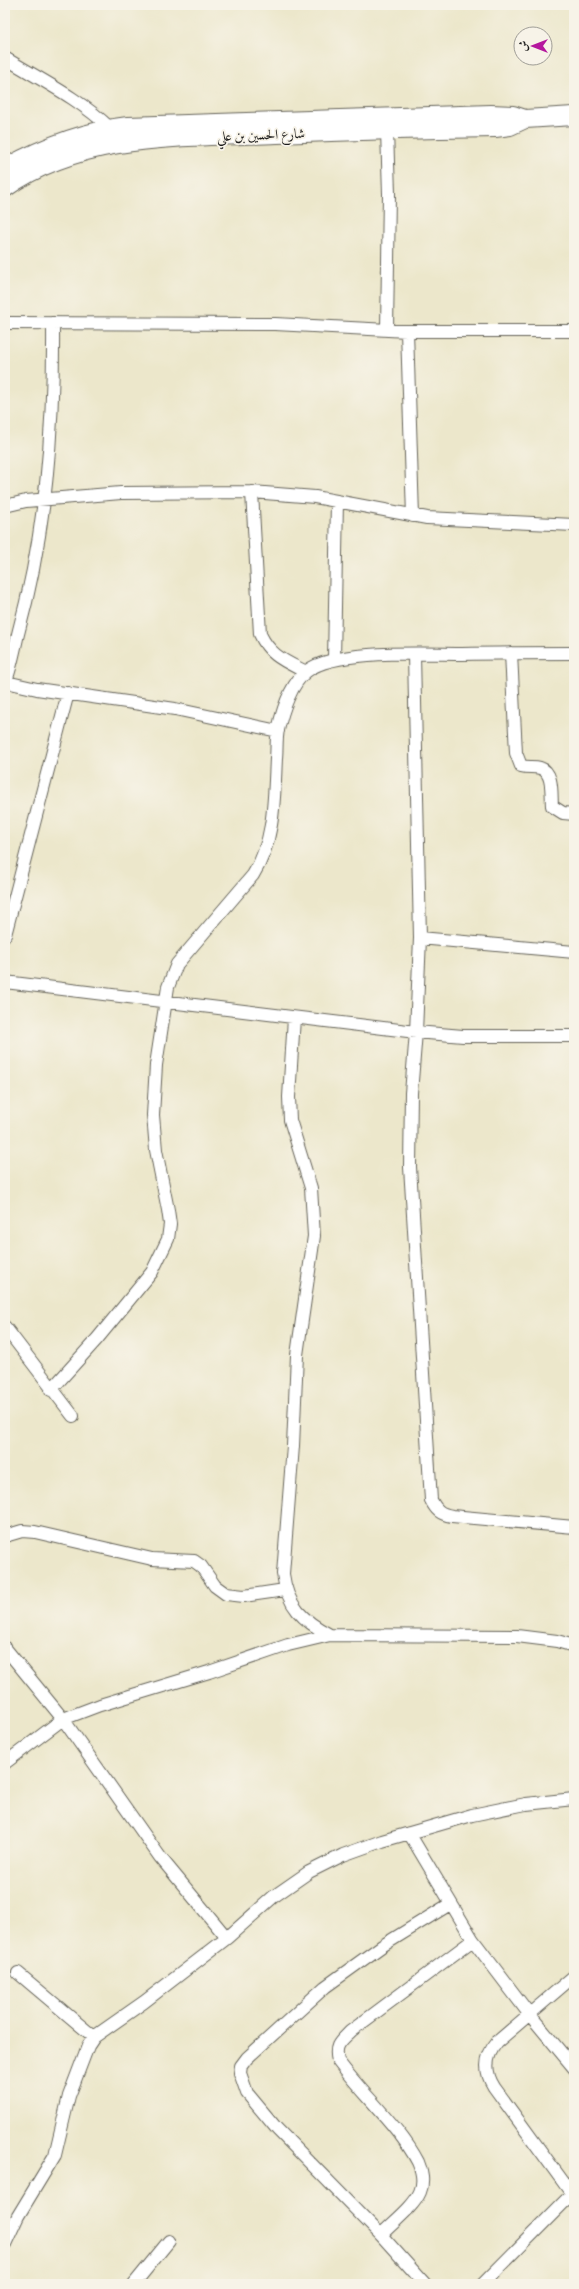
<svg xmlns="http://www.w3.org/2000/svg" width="579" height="2289" viewBox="0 0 579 2289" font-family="Alegreya,Amiri,serif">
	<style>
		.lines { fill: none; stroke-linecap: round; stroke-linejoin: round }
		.street-casing { stroke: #656359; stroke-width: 14 }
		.secondary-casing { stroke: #656359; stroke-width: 20 }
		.street { stroke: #fff; stroke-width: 12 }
		.secondary { stroke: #fff; stroke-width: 18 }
		.labels { text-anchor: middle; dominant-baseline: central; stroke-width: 3.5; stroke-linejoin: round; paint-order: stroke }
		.street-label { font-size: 14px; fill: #1c1c1c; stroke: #f7f3e8 }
	</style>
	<rect width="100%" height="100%" fill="#f7f3e8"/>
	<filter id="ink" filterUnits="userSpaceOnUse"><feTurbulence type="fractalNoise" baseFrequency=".025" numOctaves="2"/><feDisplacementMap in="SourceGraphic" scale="8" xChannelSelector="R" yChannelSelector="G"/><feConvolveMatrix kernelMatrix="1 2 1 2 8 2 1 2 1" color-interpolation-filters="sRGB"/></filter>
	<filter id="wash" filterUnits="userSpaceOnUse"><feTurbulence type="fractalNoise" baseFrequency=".012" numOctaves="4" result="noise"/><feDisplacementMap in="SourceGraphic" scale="16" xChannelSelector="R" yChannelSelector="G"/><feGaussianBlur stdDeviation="0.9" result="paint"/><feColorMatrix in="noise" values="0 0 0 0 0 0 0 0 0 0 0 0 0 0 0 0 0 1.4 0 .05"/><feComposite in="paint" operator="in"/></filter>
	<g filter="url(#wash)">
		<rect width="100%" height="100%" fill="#ece7cb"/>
	</g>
	<g filter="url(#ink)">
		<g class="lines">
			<defs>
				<path id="street" d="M5,58C41,80 80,99 110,128
					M387,130L389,194L387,330
					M5,323L275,324L407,331H574
					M407,331L413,516
					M252,492L260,634C270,656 285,661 306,672
					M5,506L26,501L121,493L252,492L315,497L427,518L574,525
					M511,653L516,753L521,766C528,768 534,766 540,768C554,772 551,795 552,806L563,813L574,814
					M414,654L420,938L416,1032L411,1093L410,1167L431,1500C436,1510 440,1514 452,1516L574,1527
					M334,660L337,501
					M6,682L37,689L175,709L278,731
					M5,684C11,668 14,651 18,634C46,531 54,430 53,323
					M5,935L68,693
					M420,938L574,952
					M5,982L416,1032L463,1036H574
					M294,1018L289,1097L290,1120L311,1188L314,1236L297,1355L293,1446L283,1574C287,1606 303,1621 330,1635
					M5,1327L73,1416
					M51,1390L97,1339L152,1272L168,1239L170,1224L168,1210L156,1150L153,1115L156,1065L168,987L177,964L253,875C275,840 274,798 276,758C277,749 276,739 278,730C282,712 291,683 307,671C335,649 425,654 462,654C499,653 537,653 574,653
					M5,1536L22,1531L35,1532L152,1559L194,1561L201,1566L215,1586L226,1594L244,1596L285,1590
					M5,1648L63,1719L5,1763
					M409,1833L473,1940L530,2015L574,2068
					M227,1938L273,1897L309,1872L343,1855L382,1841L472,1815L526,1804L574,1799
					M18,1973L94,2037
					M572,2194L494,2087C484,2071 485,2056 497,2042L574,1976
					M381,2235C393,2222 413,2208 420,2192C424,2183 422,2171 418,2162C400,2127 362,2094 338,2061C334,2045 340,2042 351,2031L473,1940
					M5,2244L18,2216L55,2155L69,2096L88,2046L94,2037L144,2002L227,1938L160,1857L63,1719L100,1705L209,1672L288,1645L330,1635L517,1636L557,1641L574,1646
					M134,2284L169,2241
					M425,2284L381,2235L277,2129L247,2093L240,2073L241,2066L247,2058L325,1987L382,1946L450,1904
					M483,2284L574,2192"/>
				<path id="secondary" d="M5,168C44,147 84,131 128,126L491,114L513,115L525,119L574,116
					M5,188C84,132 184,138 277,134C349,131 422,129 495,128L510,126L525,119"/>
			</defs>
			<!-- street casing -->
			<use href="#street" class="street-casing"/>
			<!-- secondary casing -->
			<use href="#secondary" class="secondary-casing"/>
			<!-- street -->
			<use href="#street" class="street"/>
			<!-- secondary -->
			<use href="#secondary" class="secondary"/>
		</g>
	</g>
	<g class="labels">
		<!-- street labels -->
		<g class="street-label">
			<text transform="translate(261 135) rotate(-2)">شارع الحسين بن علي</text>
		</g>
	</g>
	<!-- margin -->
	<rect width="579" height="2289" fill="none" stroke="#f7f3e8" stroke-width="20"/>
	<!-- north arrow -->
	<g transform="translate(533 46) rotate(270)"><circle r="19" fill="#f7f3e8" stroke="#9f9d96"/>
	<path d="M0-3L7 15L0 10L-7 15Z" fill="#b5179e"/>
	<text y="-6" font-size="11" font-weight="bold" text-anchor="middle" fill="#1c1c1c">ش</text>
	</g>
</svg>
